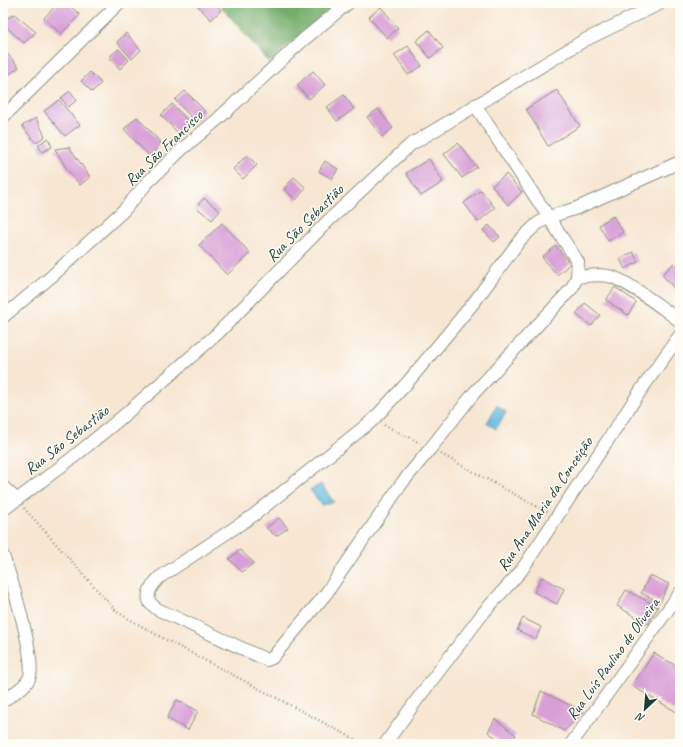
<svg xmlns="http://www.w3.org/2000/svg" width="683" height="747" viewBox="0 0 683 747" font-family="Caveat,sans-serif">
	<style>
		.forest { fill: #74ac6a; stroke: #4a744f }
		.water { fill: #60b7dd; stroke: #407a88 }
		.building { fill: #d89ed7 }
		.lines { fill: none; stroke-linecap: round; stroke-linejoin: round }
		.street-casing { stroke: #8b9283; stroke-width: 14 }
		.path { stroke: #8b9283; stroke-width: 2.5; stroke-dasharray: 1 3; stroke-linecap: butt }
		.street { stroke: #fff; stroke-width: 12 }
		.labels { text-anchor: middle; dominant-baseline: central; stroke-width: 3; stroke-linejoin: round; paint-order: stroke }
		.street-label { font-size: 16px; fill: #1f3d34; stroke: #fdfcf7 }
	</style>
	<rect width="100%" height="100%" fill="#fdfcf7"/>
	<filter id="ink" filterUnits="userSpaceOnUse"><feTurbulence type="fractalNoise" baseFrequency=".025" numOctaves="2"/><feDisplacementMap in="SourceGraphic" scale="8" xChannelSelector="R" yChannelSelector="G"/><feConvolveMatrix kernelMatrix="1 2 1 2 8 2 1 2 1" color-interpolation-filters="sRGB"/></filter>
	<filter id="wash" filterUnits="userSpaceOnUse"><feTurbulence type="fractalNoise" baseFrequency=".012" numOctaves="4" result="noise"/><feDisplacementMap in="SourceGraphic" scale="16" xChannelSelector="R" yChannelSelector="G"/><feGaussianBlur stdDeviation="0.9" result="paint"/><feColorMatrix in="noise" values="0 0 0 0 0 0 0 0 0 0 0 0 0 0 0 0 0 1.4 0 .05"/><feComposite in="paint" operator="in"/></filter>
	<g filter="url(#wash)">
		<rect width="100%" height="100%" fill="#f7e6d2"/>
		<!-- forest -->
		<path class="forest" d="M218,3H336L269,62Z"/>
		<!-- water -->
		<path class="water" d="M497,405L506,412L496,429L487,423Z
			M321,484L334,502L322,505L310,490Z"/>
		<g id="blocks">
			<!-- building -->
			<path class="building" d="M58,3H67L80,15L61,34L44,18Z
				M195,3H214L221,10L211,20Z
				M381,7L398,28L387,38L369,17Z
				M14,14L36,32L24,43L3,24V21Z
				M429,30L443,48L430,58L416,41Z
				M126,33L141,50L132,59L117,42Z
				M408,46L422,66L408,75L394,55Z
				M3,49L19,67L3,79Z
				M119,49L129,60L120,69L109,57Z
				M313,71L325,85L309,99L297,85Z
				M90,72L101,83L92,92L81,81Z
				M557,90L580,126L548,146L526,109Z
				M70,91L77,100L68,107L61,98Z
				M185,91L205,111L195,121L175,100Z
				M344,95L354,109L337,121L327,107Z
				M59,100L80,125L65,136L44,111Z
				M172,104L190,123L179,134L161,115Z
				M378,109L393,128L382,137L367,117Z
				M137,117L161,143L150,157L124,129Z
				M36,118L45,136L36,143L22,126Z
				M48,138L52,147L42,152L38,145Z
				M458,143L477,167L462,178L444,154Z
				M69,147L90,177L80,185L67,169L55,149Z
				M247,155L257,165L243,179L233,169Z
				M429,159L443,182L421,196L406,173Z
				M325,161L338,169L332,179L319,171Z
				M506,174L522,192L508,205L492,186Z
				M294,177L306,188L296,200L284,189Z
				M481,190L495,208L478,222L464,203Z
				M204,198L220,211L212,220L196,207Z
				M613,216L623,232L608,241L599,225Z
				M222,223L250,253L227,275L199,245Z
				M489,225L500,237L494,242L483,230Z
				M556,246L570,264L557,275L542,257Z
				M633,252L638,262L625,269L620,259Z
				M674,263L680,270V294L662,275Z
				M615,287L636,302L628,315L606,300Z
				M585,303L600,315L591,326L576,314Z
				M279,518L288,528L276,536L266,528Z
				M240,550L254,563L242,572L229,559Z
				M650,575L669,584L660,602L641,593Z
				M542,577L564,589L557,604L534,592Z
				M626,590L658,607L648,624L617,606Z
				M523,618L541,627L536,639L517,630Z
				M654,653L680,668V714L632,686Z
				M541,691L584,712L564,731L533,714Z
				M177,700L198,711L188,730L167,718Z
				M495,719L516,735L509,744H504L488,732Z"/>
		</g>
	</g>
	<g filter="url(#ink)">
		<use href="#blocks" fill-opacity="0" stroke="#8b9283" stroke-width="1"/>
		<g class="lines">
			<defs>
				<path id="street" d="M475,105L578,262L577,277L572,288L563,298L474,393L430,449L402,483L325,595L272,658L267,660L157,609L150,603C145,593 153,584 160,577L254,515L373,420L407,383L475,301L520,240L537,224L549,217L577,208L680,162
					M3,117L119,3
					M577,277C587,276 598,274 608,276C626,279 663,309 680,321
					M3,317L52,276L124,210L147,183L181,150L218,119L303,40L348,3
					M3,487L17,500
					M3,510L71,459L121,418L217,334L328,221L410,145L583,41L661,3
					M3,556C11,577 35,656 30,676C27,687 12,694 3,701
					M385,744L419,697L484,612L521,571L641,390L680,335
					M571,744L680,593"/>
			</defs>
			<!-- street casing -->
			<use href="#street" class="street-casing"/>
			<!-- path -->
			<path class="path" d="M384,425L420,443
				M441,454L547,512
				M24,508L117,612L157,635L364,744"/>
			<!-- street -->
			<use href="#street" class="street"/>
		</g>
	</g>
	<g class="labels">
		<!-- street labels -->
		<g class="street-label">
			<text transform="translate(164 148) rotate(-44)">Rua São Francisco</text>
			<text transform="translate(305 223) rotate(-45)">Rua São Sebastião</text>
			<text transform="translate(67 440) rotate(-38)">Rua São Sebastião</text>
			<text transform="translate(545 504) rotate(-56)">Rua Ana Maria da Conceição</text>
			<text transform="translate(613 659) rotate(-54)">Rua Luís Paulino de Oliveira</text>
		</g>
	</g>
	<!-- margin -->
	<rect width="683" height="747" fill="none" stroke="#fdfcf7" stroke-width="16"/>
	<!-- north arrow -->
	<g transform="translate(645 709) rotate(206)" stroke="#fdfcf7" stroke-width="3" paint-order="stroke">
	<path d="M0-3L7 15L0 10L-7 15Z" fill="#1f3d34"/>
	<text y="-6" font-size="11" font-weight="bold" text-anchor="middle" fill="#1f3d34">N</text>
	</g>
</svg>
